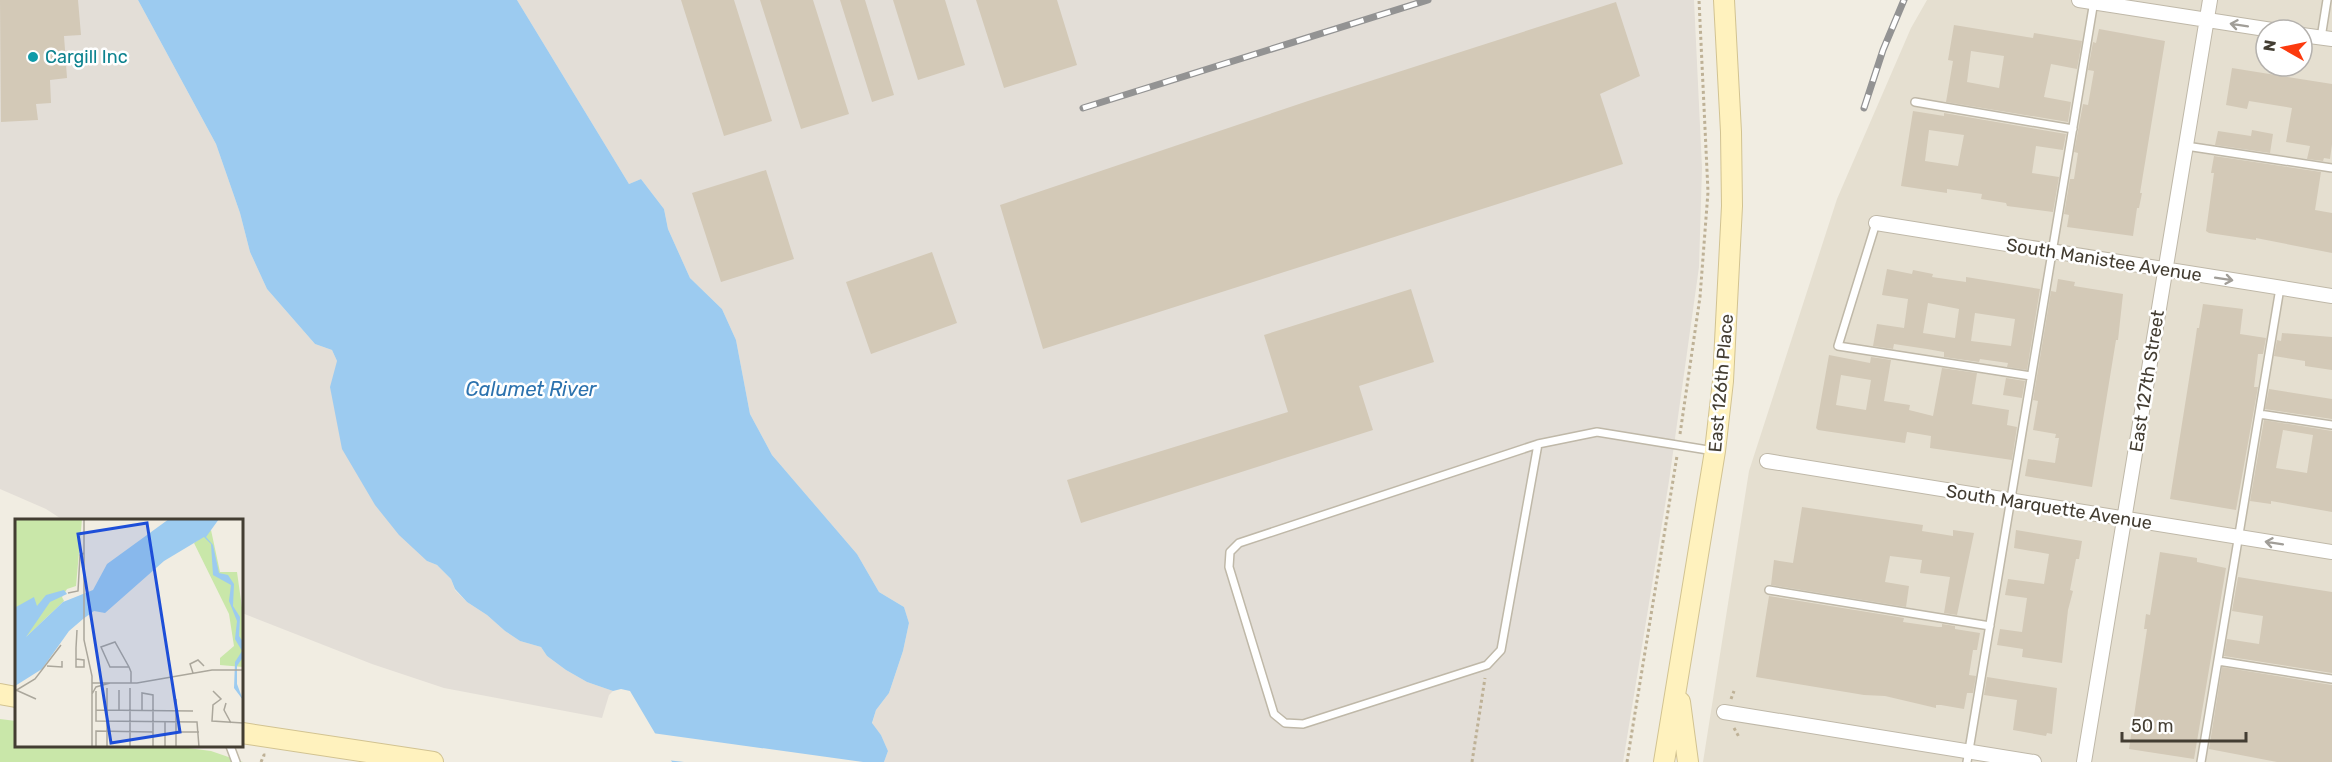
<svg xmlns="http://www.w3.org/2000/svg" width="2332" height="762" viewBox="0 0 2332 762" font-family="Rubik,sans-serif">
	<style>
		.residential { fill: #e5dfd0; fill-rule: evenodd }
		.industrial { fill: #e3ded7 }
		.green { fill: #c9e7a9 }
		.water { fill: #9ccbf0 }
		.pier { fill: #f1ede2 }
		.building { fill: #d3c9b7; fill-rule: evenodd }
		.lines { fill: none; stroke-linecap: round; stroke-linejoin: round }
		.lane-casing { stroke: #bfb8a8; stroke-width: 10 }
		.street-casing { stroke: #bfb8a8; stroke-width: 16 }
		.secondary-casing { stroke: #d2c391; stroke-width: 22 }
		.path { stroke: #beb196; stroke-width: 3; stroke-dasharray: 3 3; stroke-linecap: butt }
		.lane { stroke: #fff; stroke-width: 7 }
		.street { stroke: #fff; stroke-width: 14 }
		.secondary { stroke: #fff2be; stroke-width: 20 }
		.rail-casing { stroke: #939393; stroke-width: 7 }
		.rail { stroke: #fff; stroke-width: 4.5; stroke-dasharray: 14; stroke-linecap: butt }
		.oneway { stroke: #a19e98 }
		.culture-dot { fill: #0f9aa8; stroke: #fff; stroke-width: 2 }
		.labels { text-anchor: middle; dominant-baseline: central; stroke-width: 5; stroke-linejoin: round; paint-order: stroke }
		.culture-label { font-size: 18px; fill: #0d838f; stroke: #fff; text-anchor: start }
		.street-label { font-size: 18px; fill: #433d32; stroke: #fff }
		.water-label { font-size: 20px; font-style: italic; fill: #2c72ae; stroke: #fff }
		.inset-road { fill: none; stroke: #aba79c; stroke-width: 1.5 }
		.view { fill: #1d4ed8; fill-opacity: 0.15; stroke: #1d4ed8; stroke-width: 3 }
		.inset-edge { fill: none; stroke: #433d32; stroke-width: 3 }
	</style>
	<rect width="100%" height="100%" fill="#f1ede2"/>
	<!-- residential -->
	<path class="residential" d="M1927,0H2332V762H1703L1749,471L1837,199L1911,28ZM2266,30H2302V66H2266Z"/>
	<!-- industrial -->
	<path class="industrial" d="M0,0H138L216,144L240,213L250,252L267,289L315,344L332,350L427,561L437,565L451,579L455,590L467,602L487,615L505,631L520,641L541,647L547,656L566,670L587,682L613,691L609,695L602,718L444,688L372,664L242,613V520H63L46,509L0,489Z
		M517,0H1694L1702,168L1699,267L1669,481L1623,762H884L888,751L881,735L872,724L876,710L889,693L903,651L909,623L904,607L879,592L857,554L772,455L750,414L736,340L722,309L690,278L668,229L664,209L641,179L629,184Z"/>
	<!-- green -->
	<path class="green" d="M0,719L16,721V746H173L211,751L243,762H0Z"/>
	<!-- water -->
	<path class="water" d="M138,0H517L629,184L641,179L664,209L668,229L690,278L722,309L736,340L750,414L772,455L857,554L879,592L904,607L909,623L903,651L889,693L876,710L872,723L881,735L888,751L884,762H672L630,691L621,689L613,691L587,682L566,670L547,656L541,647L520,641L505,631L487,615L467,602L455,589L451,579L437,565L427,561L399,535L375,505L342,449L330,387L337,361L332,350L315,344L267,289L250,252L240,213L216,144Z"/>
	<!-- pier -->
	<path class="pier" d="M652,733L863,762H684L667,760Z"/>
	<!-- building -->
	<path class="building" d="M0,0H78L81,35L64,36L67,78L50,80L51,103L36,104L38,120L1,122Z
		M681,0H734L772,121L724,136Z
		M760,0H813L849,114L801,129Z
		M840,0H865L894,95L872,102Z
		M893,0H945L965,65L918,80Z
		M976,0H1057L1077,65L1004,88Z
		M1616,2L1640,76L1600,94L1623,164L1043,349L1000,205L1311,100Z
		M1954,25L2033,38L2034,33L2082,41L2077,69L2051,64L2044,97L2071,102L2068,122L1946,102L1953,61L1948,60ZM1971,51L2004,56L1999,88L1967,82Z
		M2099,29L2165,41L2140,193H2142L2139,208H2137L2133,236L2067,227L2069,215L2064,214L2070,179H2074L2078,153L2074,152L2083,104L2088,105L2094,71L2088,70L2093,42L2096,43Z
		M2232,68L2332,84V144L2330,159L2324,158L2323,161L2307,159L2310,146L2286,142L2292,108L2249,101L2247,109L2226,105Z
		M1913,111L1944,116V113L2066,134L2063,150L2036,146L2032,173L2059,177L2053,212L2007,206L2006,203L1981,199L1982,194L1947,189V193L1901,186ZM1929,130L1964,135L1958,166L1925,161Z
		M2252,130L2273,134L2270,153L2215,145L2218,131L2251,136Z
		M2214,156L2321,172L2315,210L2332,213V253L2256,238V240L2209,233L2206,231L2214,173H2211Z
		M766,170L794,259L721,282L692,193Z
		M932,252L957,323L871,354L846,282Z
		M1887,269L1912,274L1913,270L1933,274L1932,277L1966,282V277L2040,289L2027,370L2007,367L2008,363L1980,359L1979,362L1944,357V352L1927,349L1894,344L1893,349L1873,346L1877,324L1904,328L1908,299L1882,295ZM1928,303L1959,309L1955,338L1923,333ZM1975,313L2015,319L2011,346L1971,341Z
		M2058,279L2075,282L2074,286L2123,294L2118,340H2116L2092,487L2025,476L2028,459L2055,463L2059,438H2055L2056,434L2033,430L2038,401L2033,400L2051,291L2056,292Z
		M1411,289L1434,362L1359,386L1373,430L1081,523L1067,480L1288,412L1264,335Z
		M2203,304L2243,309L2240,334L2266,338L2263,354H2258L2254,387H2258L2236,510L2170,499L2195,342L2197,328H2199Z
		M2282,333L2332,337V370L2305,366V361L2274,356L2277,340L2281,341Z
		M1829,355L1870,363L1871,357L1891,360L1884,401L1910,405L1909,410L1933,416L1942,368L1977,373L1972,404L2009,410L2007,425L2017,427L2012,460L1930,448L1931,436L1907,432L1905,443L1818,430L1816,428ZM1841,375L1871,380L1866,410L1836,405Z
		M2006,378L2025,381L2022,398L2003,395Z
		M2269,389L2332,399V419L2265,409Z
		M2264,420L2332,431V512L2271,501V504L2250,501ZM2283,430L2313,435L2307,473L2276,468Z
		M1802,507L1923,525L1922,531L1953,536V530L1974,533L1957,615L1944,613L1950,577L1920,573L1922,560L1890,556L1885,582L1909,586L1906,607L1771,585L1774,560L1793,563Z
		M2016,530L2082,541L2079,559H2076L2070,590L2073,591L2068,610L2062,663L2022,657L2023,649L1997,645L2000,629L2022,632L2027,598L2005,595L2008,579L2044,584L2049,554L2014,548Z
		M2160,552L2197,558V562L2226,568L2194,759L2129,749L2147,629H2144L2146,614L2150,615Z
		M2238,577L2332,592V673L2224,656L2227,639L2259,644L2263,616L2232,611Z
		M1769,596L1904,618L1903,622L1938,627H1942V624L1955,626V629L1980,633L1977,650H1973L1969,675L1976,676L1973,693H1967L1964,709L1941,705H1936V708L1885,696L1864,695L1756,677Z
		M2222,667L2332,685V762H2277L2209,749Z
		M1987,677L2057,688L2052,734L2047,733L2046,736L2013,730L2017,700L1984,695Z"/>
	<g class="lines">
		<defs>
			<path id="lane" d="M2321,38L2327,0
				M1915,102L2073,129
				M2186,146L2332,168
				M1876,223L1838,346L2031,376
				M2259,414L2332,425
				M1538,444L1501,650L1487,665L1303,724L1285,723L1274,714L1229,567L1230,552L1239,543L1538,444L1597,432L1714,451
				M1769,590L1990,626
				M2218,661L2332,679
				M230,746L236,762
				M1967,762L2094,1
				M2201,762L2280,288"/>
			<path id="street" d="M2079,0L2272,30
				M2302,35L2332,39
				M1876,223L2332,296
				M1767,461L2332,552
				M1724,712L2034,762
				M2084,762L2210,0"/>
			<path id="secondary" d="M0,694L16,697
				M1680,702L1688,762
				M242,733L433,762
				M1664,762L1715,451L1723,381L1732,206L1731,132L1724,0"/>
		</defs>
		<!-- lane casing -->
		<use href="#lane" class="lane-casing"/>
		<!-- street casing -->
		<use href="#street" class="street-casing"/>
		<!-- secondary casing -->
		<use href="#secondary" class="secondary-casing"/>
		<!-- path -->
		<path class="path" d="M1680,434L1700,297L1708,192L1699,0
			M1731,699L1734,691
			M1734,728L1739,737
			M261,762L264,755H266
			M1472,762L1485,678
			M1627,762L1677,456"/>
		<!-- lane -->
		<use href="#lane" class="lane"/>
		<!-- street -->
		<use href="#street" class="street"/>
		<!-- secondary -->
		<use href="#secondary" class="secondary"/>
		<defs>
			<path id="rail" d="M1083,108L1428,0
				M1864,108L1883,50L1904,0"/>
		</defs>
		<!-- rail casing -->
		<use href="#rail" class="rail-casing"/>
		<!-- rail -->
		<use href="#rail" class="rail"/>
	</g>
	<!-- one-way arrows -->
	<defs><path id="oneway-shaft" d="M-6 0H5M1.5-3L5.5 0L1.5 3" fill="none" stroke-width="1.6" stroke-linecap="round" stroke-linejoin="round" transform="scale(1.5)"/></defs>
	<g class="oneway">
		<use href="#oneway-shaft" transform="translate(2239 25) rotate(-171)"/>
		<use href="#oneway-shaft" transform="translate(2224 279) rotate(9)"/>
		<use href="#oneway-shaft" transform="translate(2274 543) rotate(-171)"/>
	</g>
	<!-- markers -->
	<circle class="culture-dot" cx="33" cy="57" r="6"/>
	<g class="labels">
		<!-- culture labels -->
		<g class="culture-label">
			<text x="45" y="57">Cargill Inc</text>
		</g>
		<!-- street labels -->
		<g class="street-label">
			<text transform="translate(2104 260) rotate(9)">South Manistee Avenue</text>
			<text transform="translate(2147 381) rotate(-81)">East 127th Street</text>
			<text transform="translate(1721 383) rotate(-85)">East 126th Place</text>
			<text transform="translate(2049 507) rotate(9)">South Marquette Avenue</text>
		</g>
		<!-- water labels -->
		<g class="water-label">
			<text x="531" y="389">Calumet River</text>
		</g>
	</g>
	<!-- overview -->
	<g transform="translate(15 519)">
		<rect width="228" height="228" fill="#f1ede2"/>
		<path d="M0,0H67L61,67L52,70L47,78L49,82L11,118L0,112ZM196,11L205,53H222L228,96V148L205,146V139L219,127L214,95L179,24Z" fill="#c9e7a9"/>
		<path d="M154,0H204L191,18L198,26L204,54L213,56L219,65L218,87L225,98L224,117L228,123V138L222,147V165L228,181L219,169L220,143L227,132L220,120L222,102L214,82L216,66L198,56L196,25L189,18L149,42L90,94L79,92L68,100L54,112L27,150L0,167L1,88L19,78L22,87L31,76L49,71L52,75L35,83L11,118L48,83L78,71L92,45Z" fill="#9ccbf0"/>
		<path class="inset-road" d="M69,0V121L77,157V228M53,74L63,72L65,36L69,34M61,140L69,141V148H61V129L62,111M32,147L47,148V142M114,148H95L86,128L100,123L114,148L116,153V164M178,154L175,145L183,141L189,147M77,164H122L197,151H228M1,171L21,180M0,172L20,160L46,126M81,172V202L182,203L184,228M198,172L206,180L198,186L197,202L228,204M77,175L81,168L95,164M161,180V228M211,184L209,191L216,204M81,191L178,192M104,192V171M127,192V174L138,176V228M150,202V228M162,213H184M81,228V212L138,213M92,228V169M115,228V169"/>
		<path class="view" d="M132,4L165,213L96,224L63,15Z"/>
		<rect width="228" height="228" class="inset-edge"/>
	</g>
	<!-- north arrow -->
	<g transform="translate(2284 48) rotate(279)"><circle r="28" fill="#ffffff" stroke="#b4b1ad" stroke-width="1.5"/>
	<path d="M0-4.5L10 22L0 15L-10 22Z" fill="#fc3a0e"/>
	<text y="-9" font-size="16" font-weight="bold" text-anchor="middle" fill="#433d32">N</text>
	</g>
	<!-- scale -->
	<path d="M2122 732v9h124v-9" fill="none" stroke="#433d32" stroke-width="3"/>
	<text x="2131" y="732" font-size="18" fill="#433d32" stroke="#ffffff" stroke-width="4.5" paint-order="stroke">50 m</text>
</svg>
